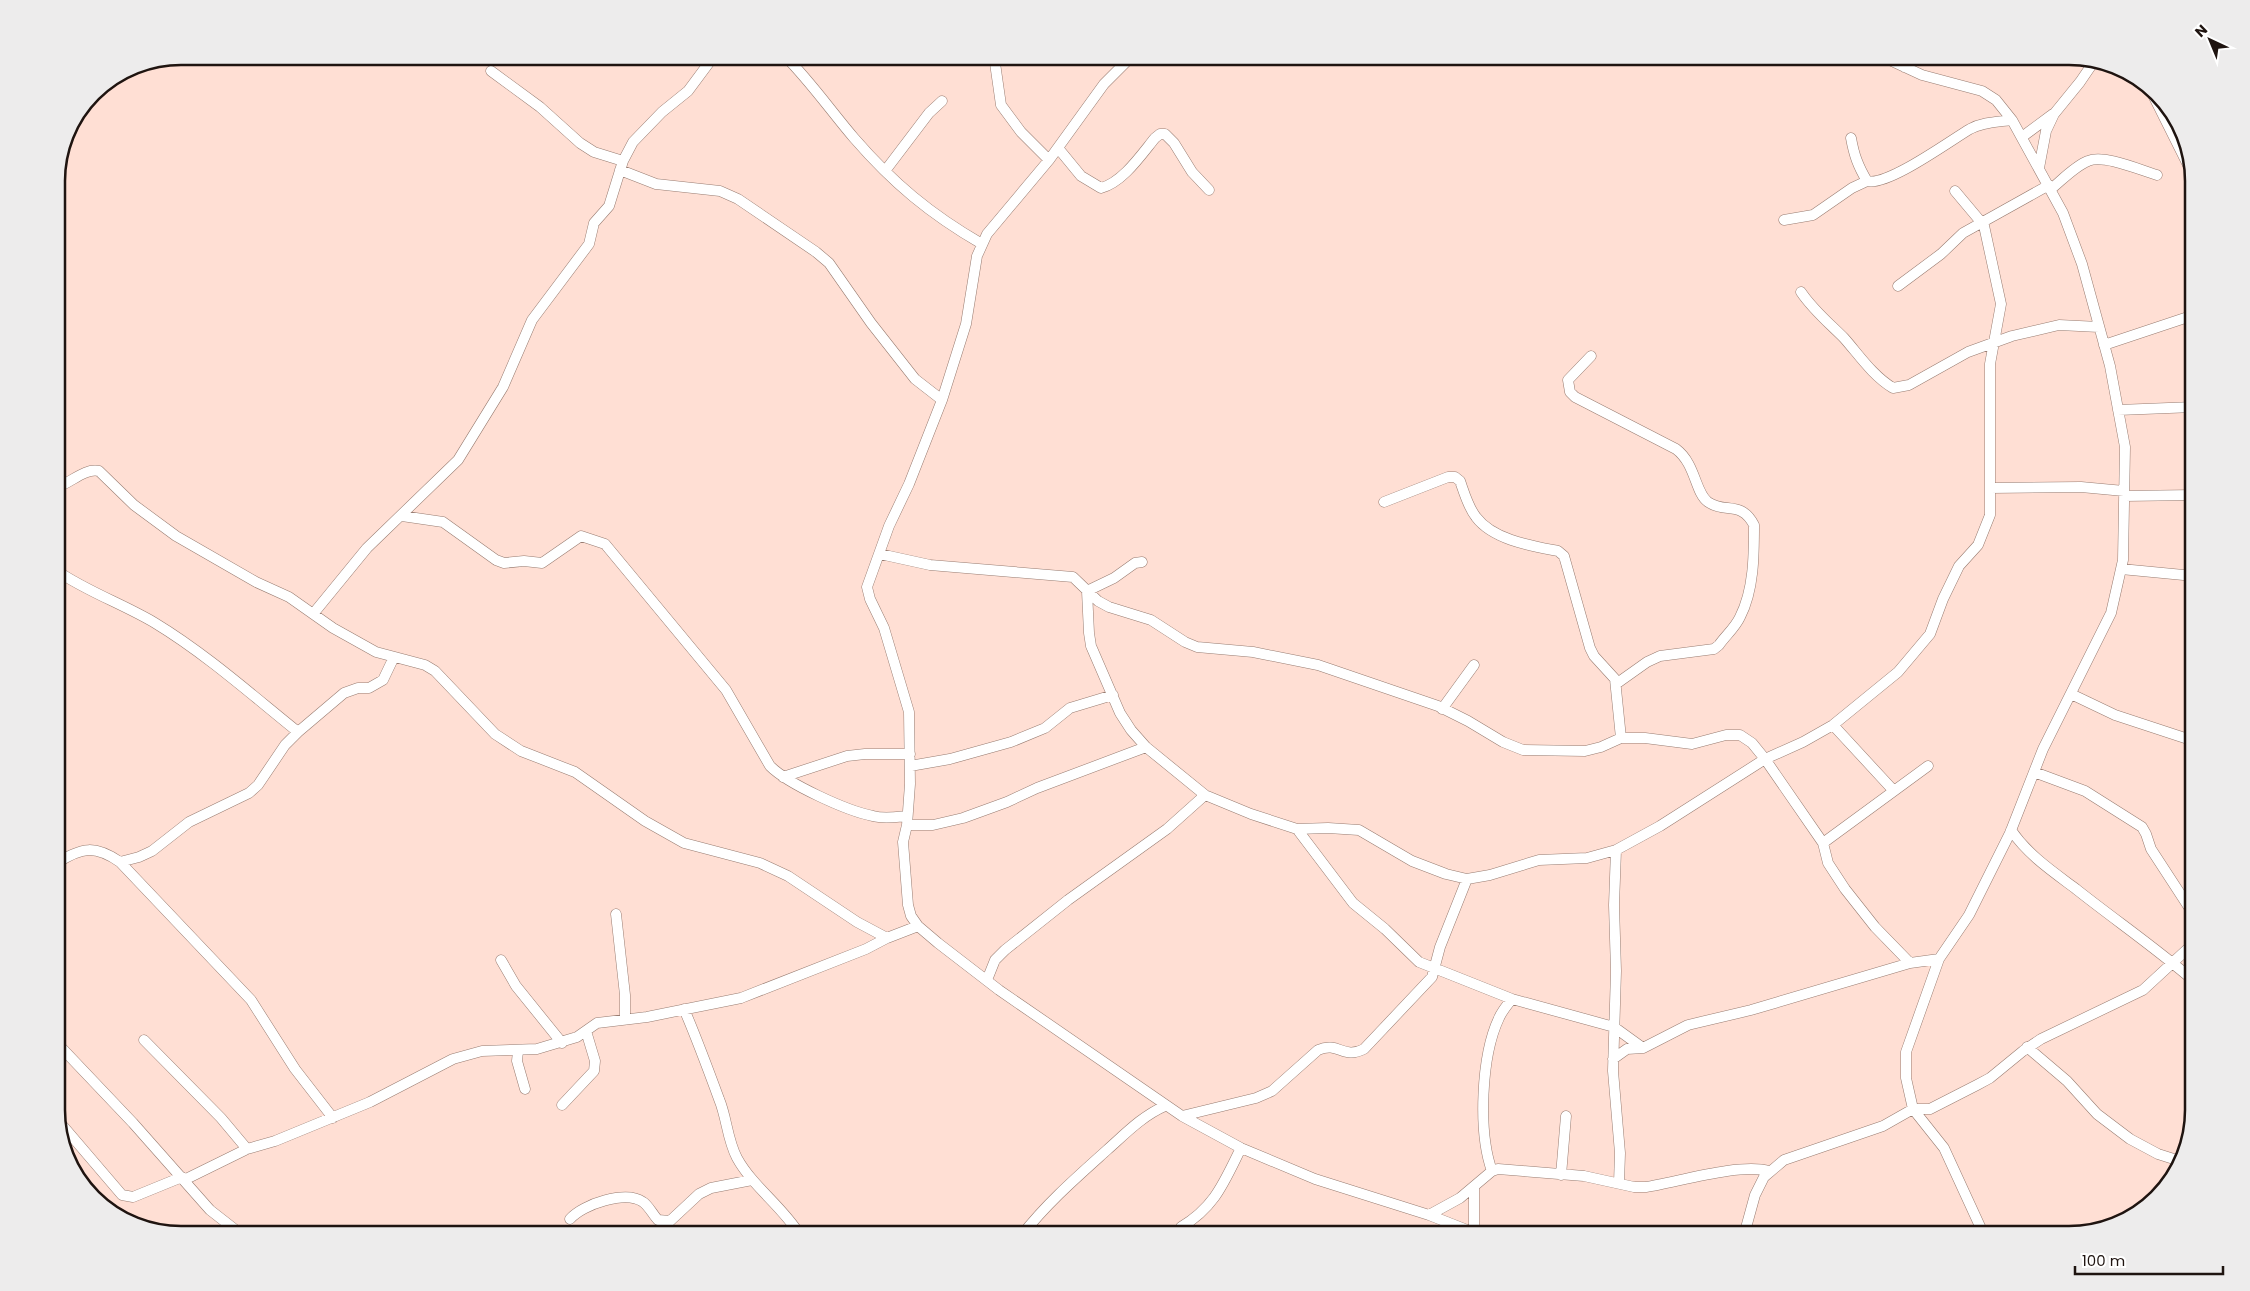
<svg xmlns="http://www.w3.org/2000/svg" width="2250" height="1291" viewBox="0 0 2250 1291" font-family="Poppins,sans-serif">
	<style>
		.lines { fill: none; stroke-linecap: round; stroke-linejoin: round }
		.minor-casing { stroke: #987c71; stroke-width: 11 }
		.minor { stroke: #fff; stroke-width: 10 }
		.rim { fill: none; stroke: #1f1410; stroke-width: 2.5 }
	</style>
	<rect width="100%" height="100%" fill="#ffdfd4"/>
	<g class="lines">
		<defs>
			<path id="minor" d="M785,56C810,81 831,111 854,138C893,183 930,214 982,244
				M994,56L1001,105L1021,132L1049,160
				M1132,56L1104,84L1049,160L987,234L977,256L966,324L942,400L909,484L889,526L867,587L870,599L884,628L909,712L910,784L907,825L903,842L908,905L911,916L918,926L938,943L999,990L1182,1116L1241,1148L1315,1179L1429,1215L1480,1235
				M1881,56L1922,75L1982,91L1996,100L2012,120L2063,213L2082,264L2110,366L2125,447L2123,560L2111,613L2043,749L2010,833L1969,915L1939,959L1906,1052V1078L1913,1109L1944,1148L1984,1235
				M1904,67L1912,56
				M491,71L540,107L580,143L594,152L623,161
				M2152,93L2193,175
				M2022,137L2053,114
				M1851,138C1854,155 1858,166 1867,181C1887,187 1951,140 1970,129C1983,122 1998,122 2012,120
				M1058,148L1081,176L1101,188C1123,182 1141,155 1155,138L1160,134H1165L1174,143L1192,172L1209,190
				M2039,168L2046,131L2054,114L2080,82L2093,63
				M620,170L656,184L720,191L738,199L816,252L829,263L871,323L915,379L942,400
				M885,171L929,113L942,101
				M2051,189C2062,180 2075,166 2088,161C2104,154 2140,170 2157,175
				M1955,191L1981,222
				M1784,220L1813,215L1852,188L1867,181
				M1898,286L1941,254L1963,233L2049,185
				M1801,292C1813,310 1829,323 1844,338C1859,355 1873,376 1893,388L1909,385L1968,352L2012,336L2059,325L2099,327
				M2104,345L2194,315
				M1591,356L1568,380L1570,392L1575,397L1676,449C1696,464 1695,493 1708,502C1725,514 1741,500 1754,525C1754,555 1754,590 1740,617C1735,628 1725,636 1719,645L1714,649L1660,656L1647,662L1616,684
				M2118,410L2194,407
				M57,487C71,483 84,468 99,471L134,505L176,536L256,582L289,597L333,628L376,652L425,665L435,671L495,734L521,751L575,772L645,821L684,843L760,863L788,876L857,922L887,938
				M1990,488L2081,487L2124,491
				M2124,496L2194,495
				M1384,502L1448,477H1455L1460,481C1464,492 1468,507 1476,517C1493,540 1532,546 1558,551L1564,556L1590,648L1594,656L1615,679L1621,738
				M402,516L443,522L496,560L504,563L524,561L542,563L581,536L605,544L726,690L770,766C788,784 847,811 873,816C884,819 896,817 907,816
				M880,554L930,565L1073,577L1098,601L1109,607L1151,620L1185,642L1197,647L1253,652L1318,665L1438,706L1468,721L1503,742L1523,750L1585,751L1601,747L1621,738H1645L1692,744L1726,735H1740L1752,743L1765,759L1823,843L1828,863L1845,889L1875,927L1910,963
				M1142,562L1135,563L1114,578L1087,591L1089,633L1091,646L1120,713L1131,730L1146,747L1205,795L1251,814L1297,829L1328,828L1359,830L1412,861L1446,874L1467,879L1490,875L1539,860L1587,858L1616,850L1660,826L1765,759L1803,742L1833,725L1898,672L1930,634L1943,599L1959,566L1978,545L1990,515V364L2001,304L1983,221
				M2121,569L2194,576
				M57,571C88,592 123,604 155,623C206,654 252,695 298,732
				M313,614L367,548L458,460L503,387L532,320L589,244L594,223L609,206L623,161L633,142L662,112L688,91L714,56
				M2071,694L2115,715L2194,741
				M1442,709L1474,665
				M1833,725L1893,790
				M910,766L950,759L1011,742L1045,728L1070,708L1113,695
				M2034,772L2085,791L2142,827L2146,834L2151,849L2194,915
				M783,777L847,756L865,754H910
				M907,825H933L963,818L1007,802L1037,788L1146,747
				M1297,829L1353,903L1385,929L1419,962L1512,999L1614,1027L1643,1048L1688,1025L1751,1010L1910,963L1939,959
				M2011,830C2028,855 2052,871 2076,889C2115,920 2156,948 2194,981
				M1823,843L1928,766
				M1616,850L1614,905L1616,971L1613,1071L1620,1153L1619,1183
				M120,862L139,857L152,851L189,822L249,793L258,785L285,745L298,732L344,693L358,688H369L383,680L394,657
				M57,863C82,847 95,845 120,862L251,1000L295,1069L333,1118
				M616,914L625,995V1019
				M501,960L516,986L562,1043
				M987,980L995,960L1005,950L1068,900L1167,829L1205,795
				M684,1009C697,1039 708,1069 719,1099C727,1118 727,1139 737,1158C753,1187 782,1206 800,1235
				M144,1040L221,1118L247,1149
				M57,1043L133,1123L210,1210L242,1235
				M2027,1047L2067,1081L2097,1114L2130,1139L2158,1154L2180,1161
				M518,1051L517,1061L525,1089
				M1613,1059L1627,1049L1643,1048
				M562,1105L594,1071L595,1061L586,1031
				M1182,1116L1256,1098L1272,1091L1318,1050C1339,1041 1343,1060 1364,1049L1432,977L1440,947L1467,879
				M57,1119L122,1195L133,1197L182,1177
				M1492,1171C1478,1132 1481,1056 1499,1018C1502,1011 1507,1005 1512,999
				M1561,1175L1566,1116
				M184,1180L247,1149L275,1141L370,1102L453,1059L482,1051L537,1049L577,1037L597,1023L647,1017L741,998L866,949L887,938L918,926
				M1474,1188V1232
				M1429,1215L1460,1198L1492,1171L1498,1169L1584,1176L1634,1187H1646C1678,1182 1739,1163 1769,1171
				M570,1219C583,1204 626,1190 643,1202C649,1206 653,1215 658,1220L670,1221L699,1194L711,1188L752,1180
				M1181,1227C1215,1207 1224,1182 1241,1148
				M1022,1235C1047,1203 1077,1177 1107,1150C1125,1134 1142,1116 1165,1106
				M1744,1235L1755,1195L1764,1177L1784,1160L1883,1126L1913,1109H1930L1977,1085L1990,1078L2023,1051L2041,1039L2143,990L2194,943"/>
		</defs>
		<!-- minor casing -->
		<use href="#minor" class="minor-casing"/>
		<!-- minor -->
		<use href="#minor" class="minor"/>
	</g>
	<!-- crop -->
	<path d="M0 0H2250V1291H0ZM181 65H2069A116 116 0 0 1 2185 181V1110A116 116 0 0 1 2069 1226H181A116 116 0 0 1 65 1110V181A116 116 0 0 1 181 65Z" fill="#edecec" fill-rule="evenodd"/>
	<path class="rim" d="M181 65H2069A116 116 0 0 1 2185 181V1110A116 116 0 0 1 2069 1226H181A116 116 0 0 1 65 1110V181A116 116 0 0 1 181 65Z"/>
	<!-- north arrow -->
	<g transform="translate(2210 40) rotate(316)" stroke="#ffffff" stroke-width="4" paint-order="stroke">
	<path d="M0-4L9 19L0 12L-9 19Z" fill="#1f1410"/>
	<text y="-8" font-size="14" font-weight="bold" text-anchor="middle" fill="#1f1410">N</text>
	</g>
	<!-- scale -->
	<path d="M2075 1266v8h148v-8" fill="none" stroke="#1f1410" stroke-width="2.5"/>
	<text x="2082" y="1266" font-size="15" fill="#1f1410" stroke="#ffffff" stroke-width="4" paint-order="stroke">100 m</text>
</svg>
